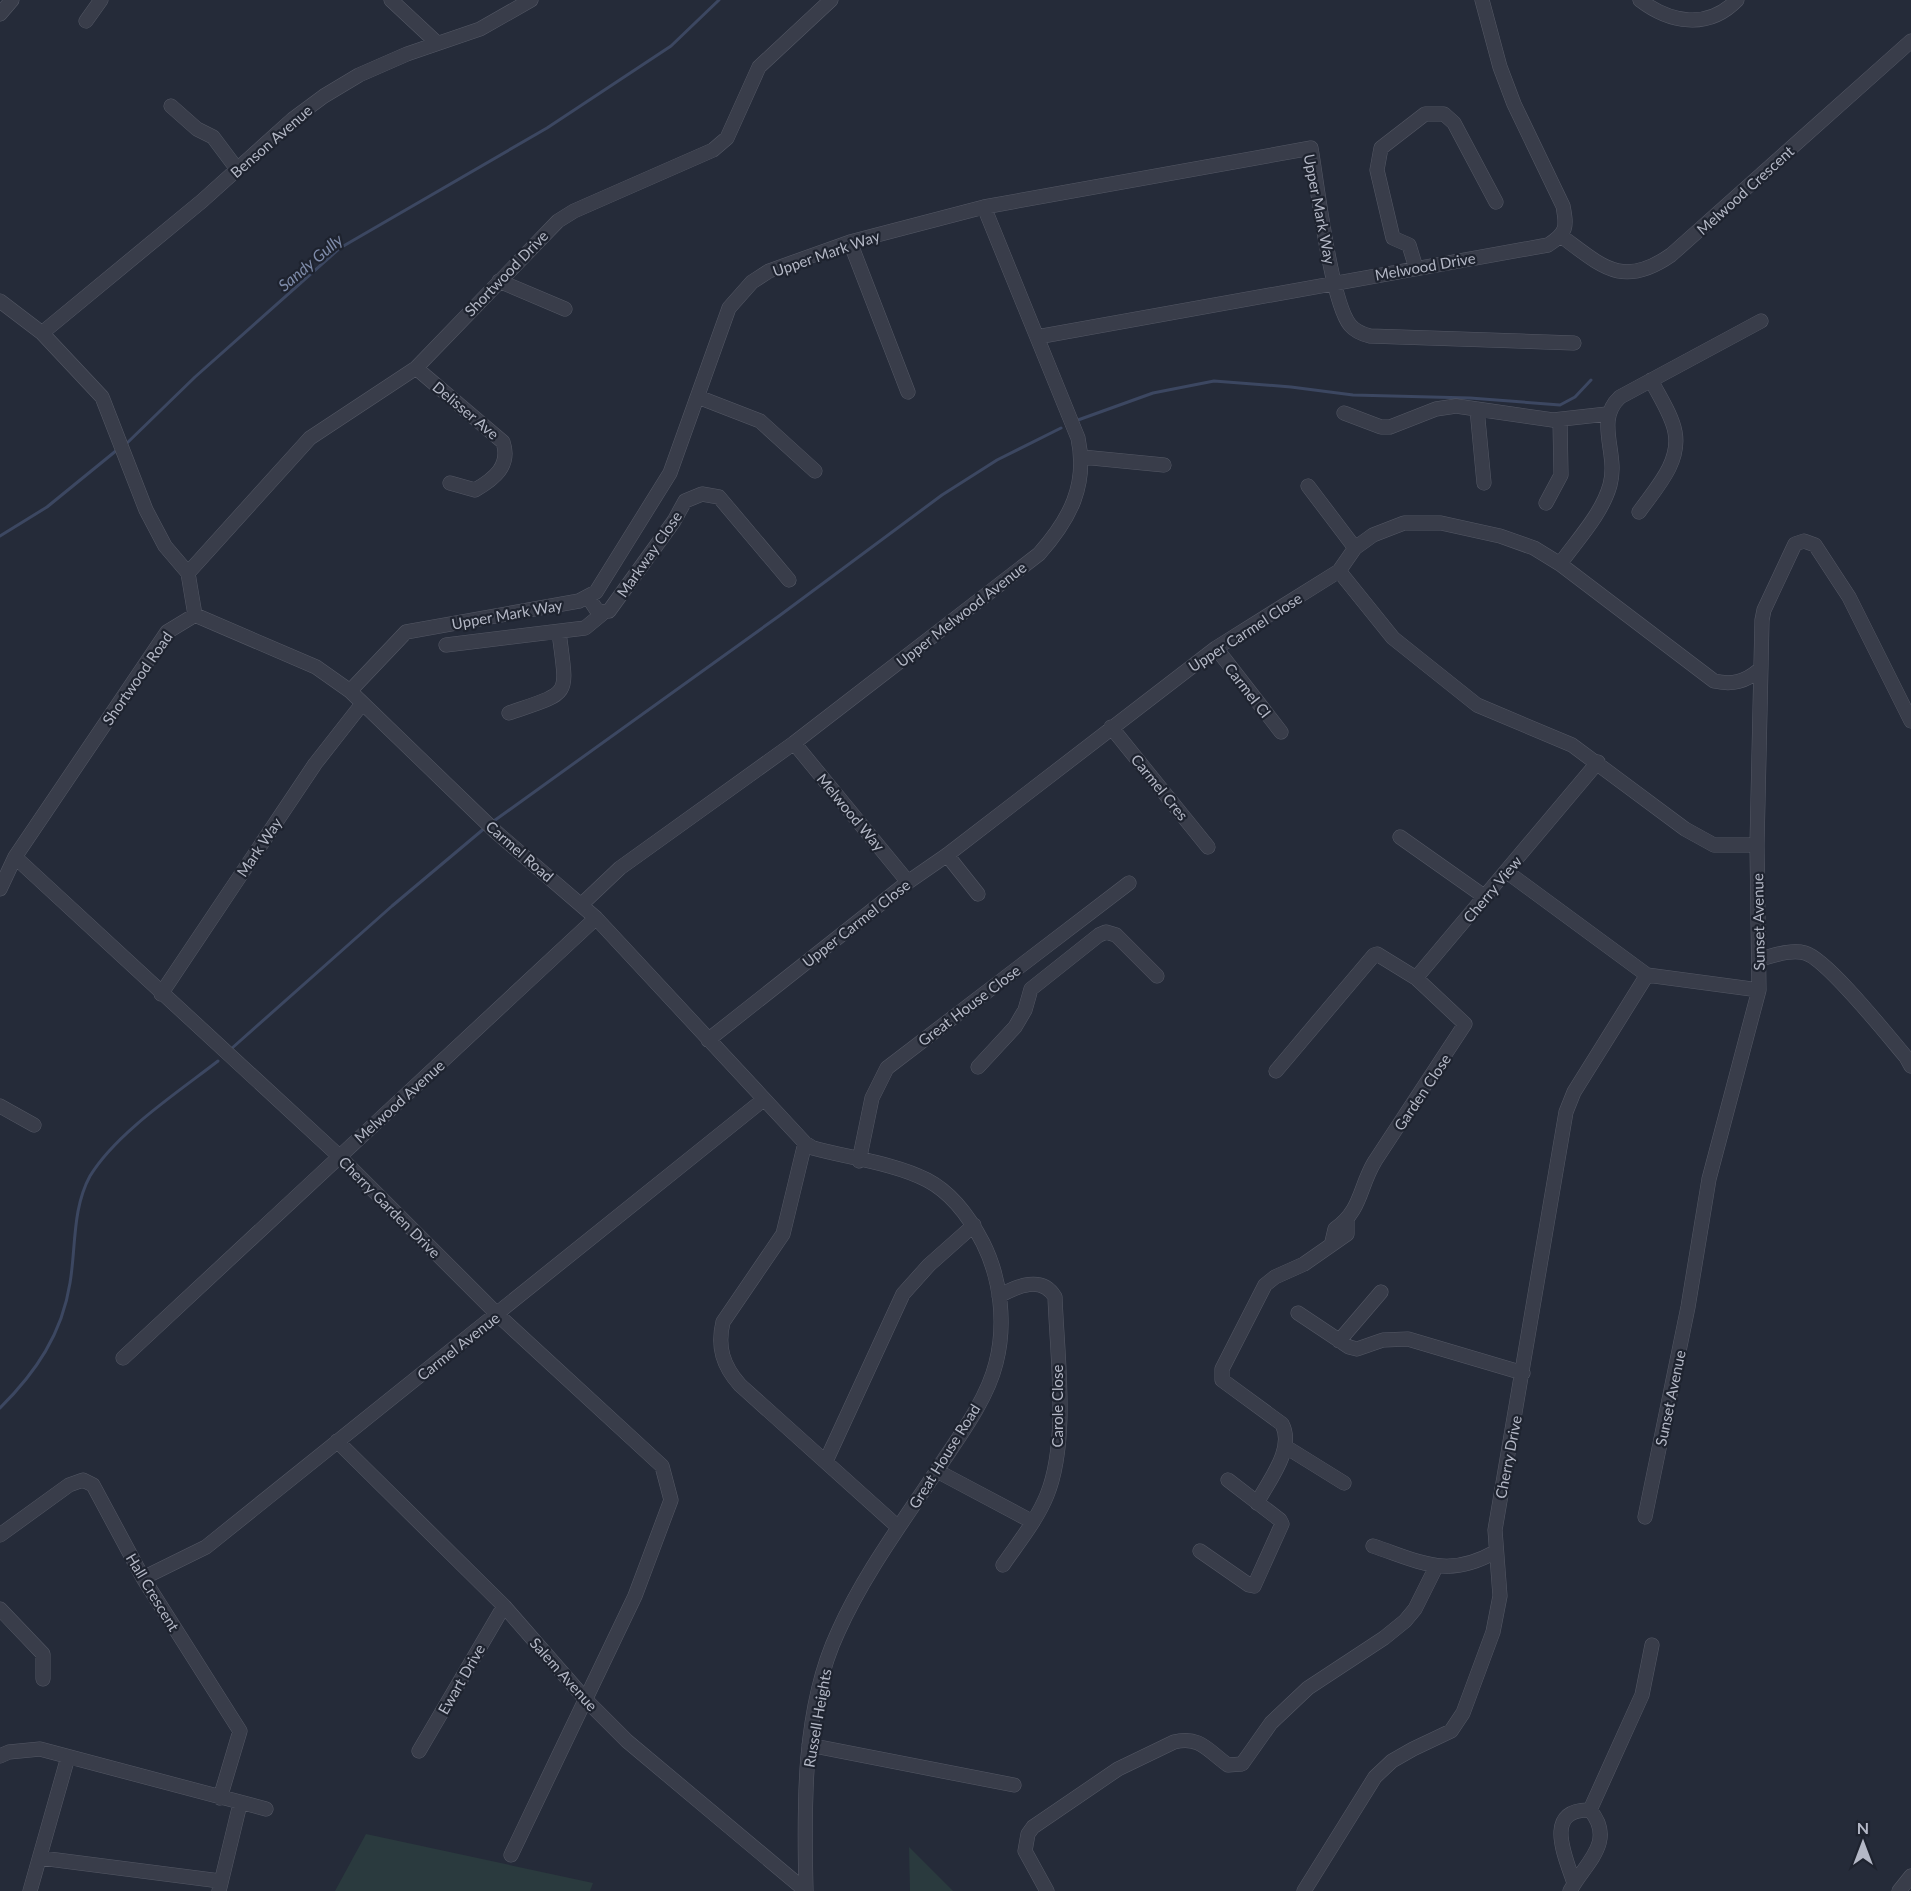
<svg xmlns="http://www.w3.org/2000/svg" width="1911" height="1891" viewBox="0 0 1911 1891" font-family="Lato,sans-serif">
	<style>
		.green { fill: #2a3a3e }
		.lines { fill: none; stroke-linecap: round; stroke-linejoin: round }
		.stream { stroke: #3c4761; stroke-width: 3 }
		.minor-casing { stroke: #545865; stroke-width: 15 }
		.minor { stroke: #393d4a; stroke-width: 14 }
		.labels { text-anchor: middle; dominant-baseline: central; stroke-width: 4.5; stroke-linejoin: round; paint-order: stroke }
		.street-label { font-size: 15px; fill: #b4b8c6; stroke: #1e232f }
		.water-label { font-size: 16px; font-style: italic; fill: #7f8caa; stroke: #1e232f }
	</style>
	<rect width="100%" height="100%" fill="#252b39"/>
	<!-- green -->
	<path class="green" d="M366,1834L593,1883L590,1891H335Z
		M909,1847L953,1891H910Z"/>
	<g class="lines">
		<!-- stream -->
		<path class="stream" d="M1078,420L1153,393L1214,381L1291,387L1353,395L1470,398L1560,405L1575,397L1591,380
			M125,445L195,377L340,248L547,128L671,46L719,0
			M0,536L47,507L117,450
			M491,823L779,616L942,495L997,460L1061,428
			M231,1049L392,906L486,827
			M0,1408C36,1372 62,1334 70,1283C76,1248 72,1209 90,1176C116,1133 178,1092 218,1061"/>
		<defs>
			<path id="minor" d="M391,0L436,42
				M1640,0C1670,23 1708,30 1737,0
				M0,14L12,0
				M86,21L101,0
				M171,106L197,129L213,137L237,169
				M1561,236C1602,266 1622,289 1671,255L1911,41
				M850,242L908,392
				M1416,268L1409,245L1393,238L1377,170L1381,148L1425,114H1444L1454,123L1496,202
				M499,281L565,309
				M0,301L42,333L102,397L146,510L165,546L188,573L195,615L167,632L15,857L0,889
				M42,333L202,201L293,119L324,96L359,75L407,54L480,29L531,0
				M1037,337L1548,245C1567,233 1567,227 1563,206L1514,104L1500,67L1482,0
				M416,368L503,442C511,466 494,479 475,490L450,483
				M698,397L760,421L815,471
				M1477,409L1484,483
				M1344,413L1381,427H1390L1436,409L1456,406L1553,420L1607,414
				M1082,457L1164,465
				M1308,486L1355,548
				M1546,503L1561,475L1560,420
				M1639,512C1655,489 1681,463 1675,432C1672,415 1659,396 1651,380
				M1560,564C1577,540 1602,514 1610,485C1619,453 1594,421 1620,397L1761,321
				M1339,571L1393,638L1477,705L1572,745L1685,829L1714,845H1757
				M188,573L310,438L416,368L558,221L574,211L713,150L727,138L759,67L831,0
				M588,597L598,612L609,611L674,521L685,501L702,494L719,497L789,580
				M195,615L316,667L350,691L496,832L596,918L805,1143L813,1148C849,1158 894,1163 927,1180C952,1193 970,1218 983,1243C1001,1279 1006,1324 996,1363C988,1396 964,1430 945,1458C909,1514 865,1571 838,1632C802,1709 804,1808 806,1891
				M446,645L585,628L602,614
				M1216,648L1281,732
				M350,691L406,632L579,601L596,592L670,473L729,308L752,282L769,271L850,242L984,207L1311,148C1317,183 1331,302 1350,325C1355,331 1362,334 1370,336L1574,343
				M509,713C573,691 567,698 559,632
				M1111,727L1208,847
				M794,743L908,882
				M1400,837L1485,897
				M947,855L978,894
				M15,857L339,1156L498,1315L662,1466L671,1500L635,1596L511,1855
				M1507,872L1647,975L1759,990
				M582,904L620,868L794,743L1039,554C1070,519 1088,485 1078,438L984,207
				M1759,959C1773,956 1790,949 1805,953C1827,959 1888,1036 1906,1057L1911,1066
				M1416,978L1598,762
				M161,994L315,764L362,704
				M708,1040L908,882L947,855L1216,648L1339,571L1355,548L1373,535L1404,523H1441L1500,536L1534,548L1560,564L1714,681C1732,685 1745,682 1759,670
				M978,1067L1015,1027L1025,1010L1031,989L1099,935L1106,932L1116,935L1157,976
				M1276,1071L1374,955L1377,954L1416,978L1465,1024L1375,1161C1359,1187 1362,1210 1335,1229L1332,1242
				M0,1106L34,1125
				M805,1143L783,1234L723,1322C717,1347 723,1366 740,1385L898,1527
				M859,1161L872,1098L887,1068L1129,883
				M999,1296C1017,1286 1042,1275 1055,1297C1057,1355 1069,1441 1047,1495C1037,1520 1018,1543 1003,1565
				M1298,1313L1349,1347L1357,1349L1383,1340L1408,1339L1523,1373
				M1339,1341L1381,1292
				M123,1358L596,918
				M337,1441L504,1606L587,1701L627,1741L806,1891
				M1286,1447L1344,1483
				M826,1461L903,1294L929,1265L974,1225
				M937,1471L1033,1522
				M1257,1503C1269,1480 1295,1449 1282,1424L1222,1380V1369L1265,1285L1275,1277L1304,1264L1347,1234V1221
				M1645,1517L1688,1307L1709,1179L1759,990L1757,845L1762,620L1764,610L1795,544L1804,541L1815,545L1849,597L1911,721
				M0,1535L69,1485L83,1480L93,1485L143,1578L240,1731L220,1798
				M1373,1546C1421,1562 1447,1579 1495,1552
				M1200,1551L1249,1585L1254,1586L1282,1524L1280,1520L1228,1480
				M143,1578L206,1547L763,1100
				M0,1609L43,1654V1679
				M809,1745L1014,1785
				M419,1751L504,1606
				M0,1756L9,1752L40,1749L266,1809
				M1590,1810L1642,1695L1652,1645
				M41,1858L220,1881
				M30,1891L68,1757
				M219,1891L240,1804
				M1047,1891L1025,1851L1028,1834L1033,1827L1118,1769L1174,1742C1200,1735 1209,1752 1228,1765L1242,1764L1271,1723L1308,1688L1384,1638L1405,1621L1415,1609L1436,1567
				M1304,1891L1375,1777L1392,1761L1413,1749L1451,1731L1463,1713L1493,1632L1500,1596L1495,1530L1566,1112L1574,1092L1647,975
				M1570,1891C1584,1864 1617,1842 1590,1810C1543,1809 1565,1856 1574,1883
				M1899,1891L1911,1876"/>
		</defs>
		<!-- minor casing -->
		<use href="#minor" class="minor-casing"/>
		<!-- minor -->
		<use href="#minor" class="minor"/>
	</g>
	<g class="labels">
		<!-- street labels -->
		<g class="street-label">
			<text transform="translate(271 141) rotate(-41)">Benson Avenue</text>
			<text transform="translate(1745 190) rotate(-42)">Melwood Crescent</text>
			<text transform="translate(1320 209) rotate(79)">Upper Mark Way</text>
			<text transform="translate(826 253) rotate(-19)">Upper Mark Way</text>
			<text transform="translate(1425 266) rotate(-10)">Melwood Drive</text>
			<text transform="translate(506 273) rotate(-46)">Shortwood Drive</text>
			<text transform="translate(466 410) rotate(40)">Delisser Ave</text>
			<text transform="translate(649 554) rotate(-55)">Markway Close</text>
			<text transform="translate(507 614) rotate(-10)">Upper Mark Way</text>
			<text transform="translate(961 614) rotate(-38)">Upper Melwood Avenue</text>
			<text transform="translate(1245 632) rotate(-33)">Upper Carmel Close</text>
			<text transform="translate(137 678) rotate(-55)">Shortwood Road</text>
			<text transform="translate(1248 690) rotate(52)">Carmel Cl</text>
			<text transform="translate(1160 787) rotate(51)">Carmel Cres</text>
			<text transform="translate(851 812) rotate(50)">Melwood Way</text>
			<text transform="translate(259 847) rotate(-56)">Mark Way</text>
			<text transform="translate(520 851) rotate(41)">Carmel Road</text>
			<text transform="translate(1492 889) rotate(-50)">Cherry View</text>
			<text transform="translate(1758 922) rotate(-91)">Sunset Avenue</text>
			<text transform="translate(856 923) rotate(-38)">Upper Carmel Close</text>
			<text transform="translate(969 1005) rotate(-37)">Great House Close</text>
			<text transform="translate(1422 1092) rotate(-56)">Garden Close</text>
			<text transform="translate(399 1101) rotate(-42)">Melwood Avenue</text>
			<text transform="translate(390 1207) rotate(45)">Cherry Garden Drive</text>
			<text transform="translate(458 1346) rotate(-38)">Carmel Avenue</text>
			<text transform="translate(1670 1398) rotate(-78)">Sunset Avenue</text>
			<text transform="translate(1057 1406) rotate(-90)">Carole Close</text>
			<text transform="translate(944 1456) rotate(-58)">Great House Road</text>
			<text transform="translate(1508 1457) rotate(-79)">Cherry Drive</text>
			<text transform="translate(153 1592) rotate(59)">Hall Crescent</text>
			<text transform="translate(564 1674) rotate(48)">Salem Avenue</text>
			<text transform="translate(461 1679) rotate(-60)">Ewart Drive</text>
			<text transform="translate(817 1718) rotate(-80)">Russell Heights</text>
		</g>
		<!-- water labels -->
		<g class="water-label">
			<text transform="translate(310 262) rotate(-40)">Sandy Gully</text>
		</g>
	</g>
	<!-- north arrow -->
	<g transform="translate(1863 1843)" stroke="#1e232f" stroke-width="4.5" paint-order="stroke">
	<path d="M0-4.5L10 22L0 15L-10 22Z" fill="#b4b8c6"/>
	<text y="-9" font-size="16" font-weight="bold" text-anchor="middle" fill="#b4b8c6">N</text>
	</g>
</svg>
